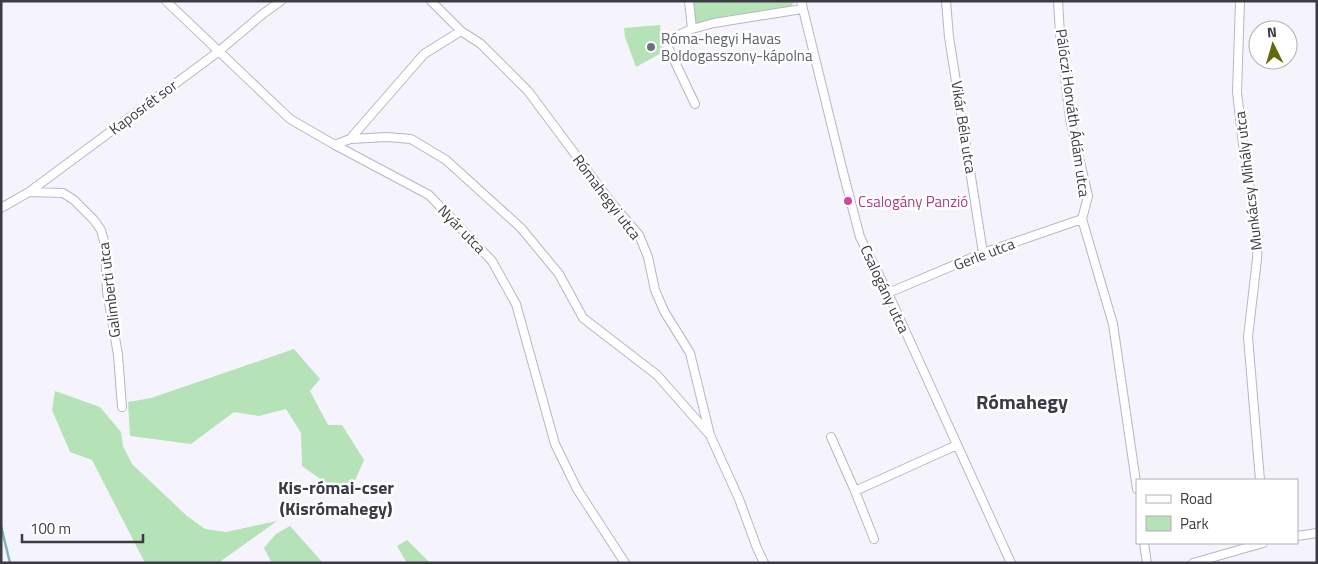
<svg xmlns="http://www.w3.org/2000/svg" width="1318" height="564" viewBox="0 0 1318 564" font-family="'Titillium Web',sans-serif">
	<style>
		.green { fill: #b6e2b8 }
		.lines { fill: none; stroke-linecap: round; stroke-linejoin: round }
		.stream { stroke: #81b3b6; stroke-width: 2.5 }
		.street-casing { stroke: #b7b5c8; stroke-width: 10 }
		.street { stroke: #fff; stroke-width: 8 }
		.worship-dot { fill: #6b7280; stroke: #fff; stroke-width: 2 }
		.hotel-dot { fill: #d1479c; stroke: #fff; stroke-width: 2 }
		.labels { text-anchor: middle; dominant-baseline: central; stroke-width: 5; stroke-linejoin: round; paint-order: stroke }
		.worship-label { font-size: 15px; fill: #5b616d; stroke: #fff; text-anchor: start }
		.street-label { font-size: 15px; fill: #3c3b43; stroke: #fff }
		.hotel-label { font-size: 15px; fill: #b23c85; stroke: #fff; text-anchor: start }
		.quarter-label { font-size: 18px; font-weight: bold; fill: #3c3949; stroke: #fff }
		.district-label { font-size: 20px; font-weight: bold; fill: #3c3949; stroke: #fff }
	</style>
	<rect width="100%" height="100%" fill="#f5f4fc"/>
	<!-- green -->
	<path class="green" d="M692,1H795L791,6L729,16L694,24Z
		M660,25L661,39L665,51L636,67L625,37L624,28Z
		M294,349L320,379L310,391L328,425H342L364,460L354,483L333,488L302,466L301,433L286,409L259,416L234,412L191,444L130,436L128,402L151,398Z
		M55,391L100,407L121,432L123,446L132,464L187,516L205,529L226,532L277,521L221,561L224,563H145L92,460L70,452L52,410Z
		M290,526L323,563H272L264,548L276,534Z
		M407,540L430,563H407L397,546Z"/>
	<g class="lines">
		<!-- stream -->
		<path class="stream" d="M1,526L10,563"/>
		<defs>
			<path id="street" d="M166,1L290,119L335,145L429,195L492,261L516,304L555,444L577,489L625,563
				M431,1L461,31
				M689,1L692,29
				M801,1L843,172L860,237L888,293L1011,563
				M946,1L949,37L983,253
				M1058,1L1060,34L1070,119L1088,196L1082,219L1113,324L1137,489
				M1240,1L1237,92L1243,144L1258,240L1257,259L1248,337L1260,480
				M695,104L665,41L692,29L714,23L802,9
				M350,139L387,137L411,139L446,160L521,228L559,274L583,318L657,375L709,434
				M335,145L350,139L424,54L461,31L481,44L528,91L610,201L639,235L648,257L655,290L664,311L690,353L710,435L739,499L757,548L764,563
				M29,192L63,193L74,200L94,220L101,230L105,245L107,291L118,355L122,407
				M1,208L29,192L218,52L264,13L281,1
				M888,293L983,253L1082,219
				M831,437L855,491L874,539
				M855,491L957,445
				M1297,536L1317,533
				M1144,543L1147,563
				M1193,563L1263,543"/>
		</defs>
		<!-- street casing -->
		<use href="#street" class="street-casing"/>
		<!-- street -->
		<use href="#street" class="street"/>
	</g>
	<!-- markers -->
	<circle class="worship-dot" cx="651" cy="47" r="5"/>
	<circle class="hotel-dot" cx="848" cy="201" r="5"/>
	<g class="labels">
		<!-- worship labels -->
		<g class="worship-label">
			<text x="661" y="38">Róma-hegyi Havas<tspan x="661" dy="17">Boldogasszony-kápolna</tspan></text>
		</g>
		<!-- street labels -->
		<g class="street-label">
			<text transform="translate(143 107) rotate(-37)">Kaposrét sor</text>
			<text transform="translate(1073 113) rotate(82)">Pálóczi Horváth Ádám utca</text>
			<text transform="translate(964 127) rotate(81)">Vikár Béla utca</text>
			<text transform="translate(1248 181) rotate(-97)">Munkácsy Mihály utca</text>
			<text transform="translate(607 197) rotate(53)">Rómahegyi utca</text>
			<text transform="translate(462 229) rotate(46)">Nyár utca</text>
			<text transform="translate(984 254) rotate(-21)">Gerle utca</text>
			<text transform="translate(885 289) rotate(65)">Csalogány utca</text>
			<text transform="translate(109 290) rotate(-97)">Galimberti utca</text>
		</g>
		<!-- hotel labels -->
		<g class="hotel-label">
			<text x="858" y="201">Csalogány Panzió</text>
		</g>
		<!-- quarter labels -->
		<g class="quarter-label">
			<text x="336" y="487">Kis-római-cser<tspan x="336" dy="21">(Kisrómahegy)</tspan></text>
		</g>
		<!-- district labels -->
		<g class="district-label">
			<text x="1022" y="401">Rómahegy</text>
		</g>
	</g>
	<!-- border -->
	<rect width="1318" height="564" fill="none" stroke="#3c3b43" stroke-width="5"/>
	<!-- legend -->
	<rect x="1136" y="479" width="162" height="65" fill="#ffffff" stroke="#b1b1b4"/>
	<rect x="1146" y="495" width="25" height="8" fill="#ffffff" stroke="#b1b1b4"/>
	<text x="1180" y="504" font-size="15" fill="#3c3b43">Road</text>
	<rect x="1146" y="516" width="25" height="15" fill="#b6e2b8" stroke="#b1b1b4"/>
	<text x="1180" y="529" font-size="15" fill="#3c3b43">Park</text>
	<!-- north arrow -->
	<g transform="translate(1273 45) rotate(355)"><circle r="24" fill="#ffffff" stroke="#b1b1b4"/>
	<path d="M0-4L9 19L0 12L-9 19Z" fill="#646a0b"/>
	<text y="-8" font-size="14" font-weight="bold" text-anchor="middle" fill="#3c3b43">N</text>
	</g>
	<!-- scale -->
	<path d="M22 534v8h121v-8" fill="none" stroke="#3c3b43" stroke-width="2.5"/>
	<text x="30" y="534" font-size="15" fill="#3c3b43" stroke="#ffffff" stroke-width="4" paint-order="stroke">100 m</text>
</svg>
